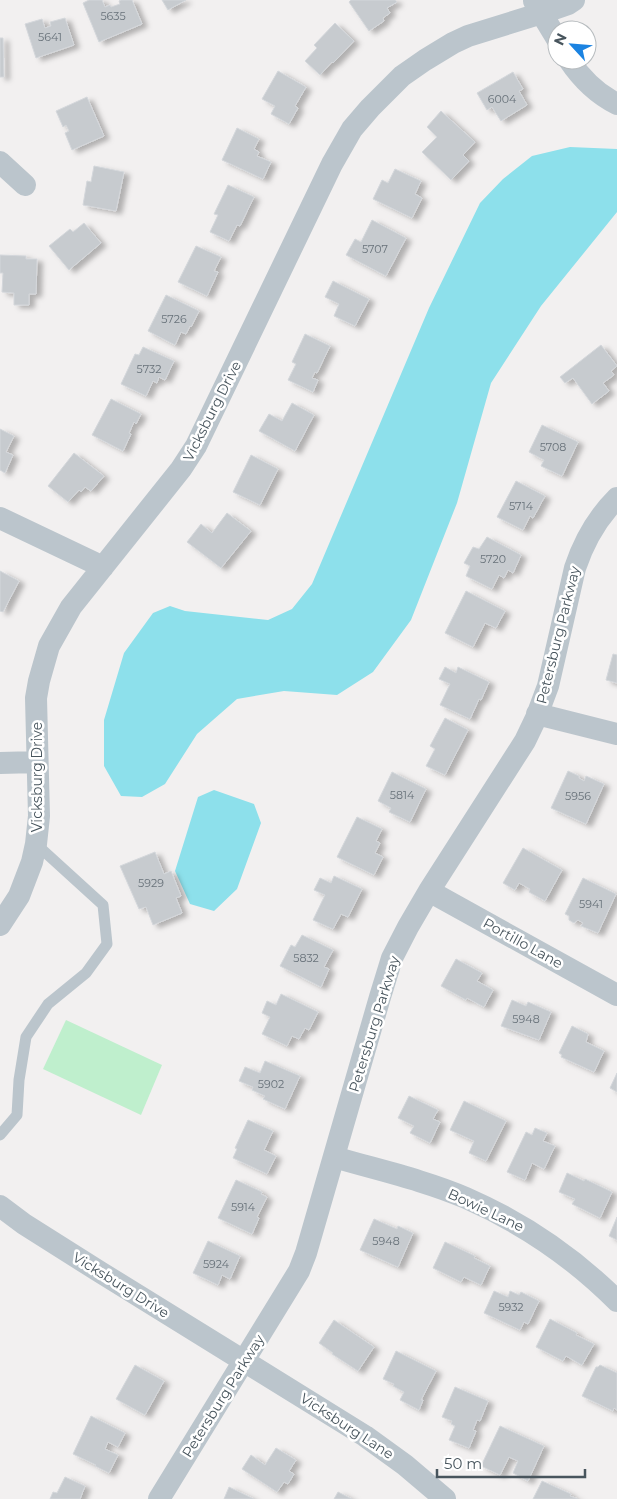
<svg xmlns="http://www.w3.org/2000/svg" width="617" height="1499" viewBox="0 0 617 1499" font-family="Montserrat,sans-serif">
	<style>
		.green { fill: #bfefcd }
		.water { fill: #8de0eb }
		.building { fill: #c7cbcf; stroke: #d4d7db; filter: url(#shadow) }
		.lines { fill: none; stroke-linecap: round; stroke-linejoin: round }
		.service { stroke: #bbc5cc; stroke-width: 11 }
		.minor { stroke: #bbc5cc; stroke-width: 22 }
		.labels { text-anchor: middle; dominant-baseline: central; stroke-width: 5; stroke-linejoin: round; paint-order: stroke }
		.number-label { font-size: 11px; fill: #68727a }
		.street-label { font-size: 14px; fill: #48555d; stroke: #fff }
	</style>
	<defs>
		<filter id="shadow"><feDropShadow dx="5.5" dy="3" stdDeviation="2.5" flood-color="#0004"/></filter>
	</defs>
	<rect width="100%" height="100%" fill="#f2f0f0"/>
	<!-- green -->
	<path class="green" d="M66,1020L162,1065L141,1115L43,1069Z"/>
	<!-- water -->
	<path class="water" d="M570,147L617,149V212L541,306L491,383L457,503L411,620L373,672L337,695L284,691L237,699L197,734L165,784L142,797L121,796L104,766V720L124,653L153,613L170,606L185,611L268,620L292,609L312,584L429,308L480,203L503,179L532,156Z
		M214,790L254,804L261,823L237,889L214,911L190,904L175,871L198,797Z"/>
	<!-- building -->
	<path class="building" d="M89,0H102L105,7L110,5L111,7L120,4L119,1L121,0H132L142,24L99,42L83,3Z
		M162,0H186L168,10Z
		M351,0H395L397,2L387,8L390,13L383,18L384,21L369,31L349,2Z
		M65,18L74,45L36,58L25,24L42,19L45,28L51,26L50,22Z
		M335,23L354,41L333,63L332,62L320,75L305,61L317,48L314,45Z
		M0,38H3L4,77H0Z
		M278,71L306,87L295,106L298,108L289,124L271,114L275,106L262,99Z
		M513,72L523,89L519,91L527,105L501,121L492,107L487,110L477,93Z
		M87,97L104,136L72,150L65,133L69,131L66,125L63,127L56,111Z
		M441,111L475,142L463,155L469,161L451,180L422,152L437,137L427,127Z
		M237,128L259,139L254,149L259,152L257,156L271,162L263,179L222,160Z
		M94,166L124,172L116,211L83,205L87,181L91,182Z
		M395,169L421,181L415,194L422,198L412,218L373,199L382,180L388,183Z
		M228,185L254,197L240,226L237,225L229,241L210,232L218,215L214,214Z
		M372,220L406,238L386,276L346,255L355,239L361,242Z
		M84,223L101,243L69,270L49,246L70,229L73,232Z
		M196,246L221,257L214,271L218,272L207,296L178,282Z
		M0,255L26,256V259H37L36,294H29V305H14V293L2,292L3,273H0Z
		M333,281L369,299L355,326L334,316L339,304L325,297Z
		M166,295L199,311L191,327L190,326L186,334L181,332L175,345L148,331Z
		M305,334L330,346L317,373L315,372L312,378L318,380L313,392L288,380L296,364L292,362Z
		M601,345L617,366L611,371L614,375L603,383L609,391L592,404L573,378L565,383L560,377Z
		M143,347L174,361L165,380L159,377L157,383L153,381L146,396L121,384L135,354L139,355Z
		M111,399L141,414L136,424L134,422L129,433L131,434L123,451L92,435Z
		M292,403L314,415L295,451L259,431L269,414L282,421Z
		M542,425L578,442L562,476L541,466L544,460L529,452Z
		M0,429L14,436L6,452L13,455L5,473L0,470Z
		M74,453L104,476L91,491L85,487L81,492L79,490L68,502L48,486Z
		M251,455L278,469L260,505L233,492Z
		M516,481L545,496L533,518L530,516L523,530L497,517Z
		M227,513L251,531L221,568L187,542L201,524L212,533Z
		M487,537L521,555L513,573L508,570L504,578L499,575L492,589L466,576L470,566L464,563L473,547L479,549Z
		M0,571L19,581L3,612L0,611Z
		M466,591L505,611L496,628L485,623L473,647L445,633Z
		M613,654L617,655V683L606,680Z
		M445,667L456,673L458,667L489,682L481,700L479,699L470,719L440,705L450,684L439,679Z
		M445,718L468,730L445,775L426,766L435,749L430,746Z
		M568,771L579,776V778L584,781L586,776L604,784L586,824L551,808Z
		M392,772L426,789L410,822L389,812L391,808L378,801Z
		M357,817L382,829L376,841L380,843L375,853L383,857L374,875L337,857Z
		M523,848L562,870L545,901L529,892L530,889L519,883L515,890L503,883Z
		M155,852L164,874L171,871L181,896L176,898L182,913L153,925L146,907L139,909L120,866Z
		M334,876L362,889L348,917L341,914L333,929L313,920L325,895L314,890L320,878L331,883Z
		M583,878L616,894L598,933L581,926L583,923L578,920L574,923L569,920V916L565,914Z
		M302,935L333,950L324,967L329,969L321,987L280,966L291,945L295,947Z
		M456,959L482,973L477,981L493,990L484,1007L467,998L466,1000L441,986Z
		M281,994L318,1012L309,1030L305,1028L299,1039L292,1036L287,1046L262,1034L270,1017L262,1013L267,1001L276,1005Z
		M512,1000L526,1006L528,1002L551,1012L539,1040L501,1026Z
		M572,1026L588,1034L586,1042L604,1051L594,1072L561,1057L562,1055L559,1053Z
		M265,1061L300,1076L285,1109L263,1099L265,1096L252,1090L253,1087L239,1081L245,1067L260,1073Z
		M617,1073V1092L610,1088Z
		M409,1096L438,1110L433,1119L440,1122L430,1143L410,1133L414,1126L398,1118Z
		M464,1101L506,1121L486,1161L469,1153L474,1141L450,1130Z
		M248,1120L273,1131L264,1150L276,1156L267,1174L233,1158L237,1149L235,1148Z
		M535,1128L547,1133L543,1141L555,1146L544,1169L532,1163L525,1180L507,1172L526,1132L532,1135Z
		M567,1173L584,1181L585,1179L612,1192L600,1218L572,1204L575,1199L559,1192Z
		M236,1180L262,1192L261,1194L267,1197L257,1217L259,1218L252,1234L218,1218Z
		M617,1217V1240L609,1236Z
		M374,1219L397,1229L398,1226L413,1233L398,1267L360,1250Z
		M208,1241L240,1256L230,1279L222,1275L218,1285L193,1273Z
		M445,1242L475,1256L474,1258L490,1266L481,1285L464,1277L461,1282L433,1268Z
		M494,1291L508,1297L510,1291L519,1295L521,1292L539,1301L528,1324L524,1322L520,1330L484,1313Z
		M550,1319L577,1333L576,1335L594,1344L582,1365L566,1356L563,1361L536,1347Z
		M334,1320L374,1347L358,1371L332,1354L333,1353L319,1343Z
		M396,1351L436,1371L421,1400H423L419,1410L400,1400L404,1392L393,1386L394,1384L383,1379Z
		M135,1365L164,1381L145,1415L116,1399Z
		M600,1365L617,1373V1410L614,1408L613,1411L582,1396L596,1367H598Z
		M455,1387L488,1401L480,1421L477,1420L473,1430L476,1431L469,1448L449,1440L455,1426L451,1424L452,1421L442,1417Z
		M91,1416L125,1433L118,1447L108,1442L105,1449L118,1455L109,1473L95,1466L96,1465L73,1454Z
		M500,1426L544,1446L528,1481L513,1473L518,1461L509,1457L500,1475L481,1466Z
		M276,1448L296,1460L289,1471L294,1474L288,1484L284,1482L277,1492L242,1469L251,1455L265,1465Z
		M65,1477L85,1486L80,1499H50L53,1492L57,1493Z
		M542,1481L571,1494L570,1496L578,1499H533Z
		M229,1487L254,1499H224Z
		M338,1492L352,1499H334Z"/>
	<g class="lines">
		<!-- service -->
		<path class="service" d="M0,1135L17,1115L19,1080L26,1037L48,1004L86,973L107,944L103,905L36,844"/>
		<!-- minor -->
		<path class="minor" d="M534,1L557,39
			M569,60C581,78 597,94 617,104
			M0,162L25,185
			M0,518L103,567
			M537,714L617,734
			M0,763L37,762
			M429,891L617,995
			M0,925L19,896L32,862L36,844L39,816L36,698L39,681L49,646L71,607L181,469L196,446L332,164L352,129L370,108L402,76L425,60L453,43L468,36L542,13L568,4L574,0
			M334,1157C378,1170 424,1180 466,1198C523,1223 573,1257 617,1301
			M0,1206L24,1224L100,1272L365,1436L405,1465L445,1499
			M159,1499L299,1271L306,1253L380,997L392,958L408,927L429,891L525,741L536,718L548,686L575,568C584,541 597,518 617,498"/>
	</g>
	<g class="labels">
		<!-- number labels -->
		<g class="number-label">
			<text x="113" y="16">5635</text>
			<text x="50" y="37">5641</text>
			<text x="502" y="99">6004</text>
			<text x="375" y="249">5707</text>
			<text x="174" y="319">5726</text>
			<text x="149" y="369">5732</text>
			<text x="553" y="447">5708</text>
			<text x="521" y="506">5714</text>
			<text x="493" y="559">5720</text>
			<text x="402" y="795">5814</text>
			<text x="578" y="796">5956</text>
			<text x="151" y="883">5929</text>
			<text x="591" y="904">5941</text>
			<text x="306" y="958">5832</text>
			<text x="526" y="1019">5948</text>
			<text x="271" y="1084">5902</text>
			<text x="243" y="1207">5914</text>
			<text x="386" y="1241">5948</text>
			<text x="216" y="1264">5924</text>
			<text x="511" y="1307">5932</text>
		</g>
		<!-- street labels -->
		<g class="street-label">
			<text transform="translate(212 411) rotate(-63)">Vicksburg Drive</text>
			<text transform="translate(558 635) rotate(-76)">Petersburg Parkway</text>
			<text transform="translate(37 777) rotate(-90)">Vicksburg Drive</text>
			<text transform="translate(523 943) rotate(29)">Portillo Lane</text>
			<text transform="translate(374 1024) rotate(-73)">Petersburg Parkway</text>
			<text transform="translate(486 1210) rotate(25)">Bowie Lane</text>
			<text transform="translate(121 1285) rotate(32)">Vicksburg Drive</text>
			<text transform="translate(223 1396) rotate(-58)">Petersburg Parkway</text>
			<text transform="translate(347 1426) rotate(33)">Vicksburg Lane</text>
		</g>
	</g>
	<!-- north arrow -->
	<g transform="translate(572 45) rotate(296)"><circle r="24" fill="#ffffff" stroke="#b6bbbe"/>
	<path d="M0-4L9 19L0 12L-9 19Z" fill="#1b83e1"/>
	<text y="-8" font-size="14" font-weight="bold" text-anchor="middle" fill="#48555d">N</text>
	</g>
	<!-- scale -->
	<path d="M437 1469v8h148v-8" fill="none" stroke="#48555d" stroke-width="2.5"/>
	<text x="444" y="1469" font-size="15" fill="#48555d" stroke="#ffffff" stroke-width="4" paint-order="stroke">50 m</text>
</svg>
